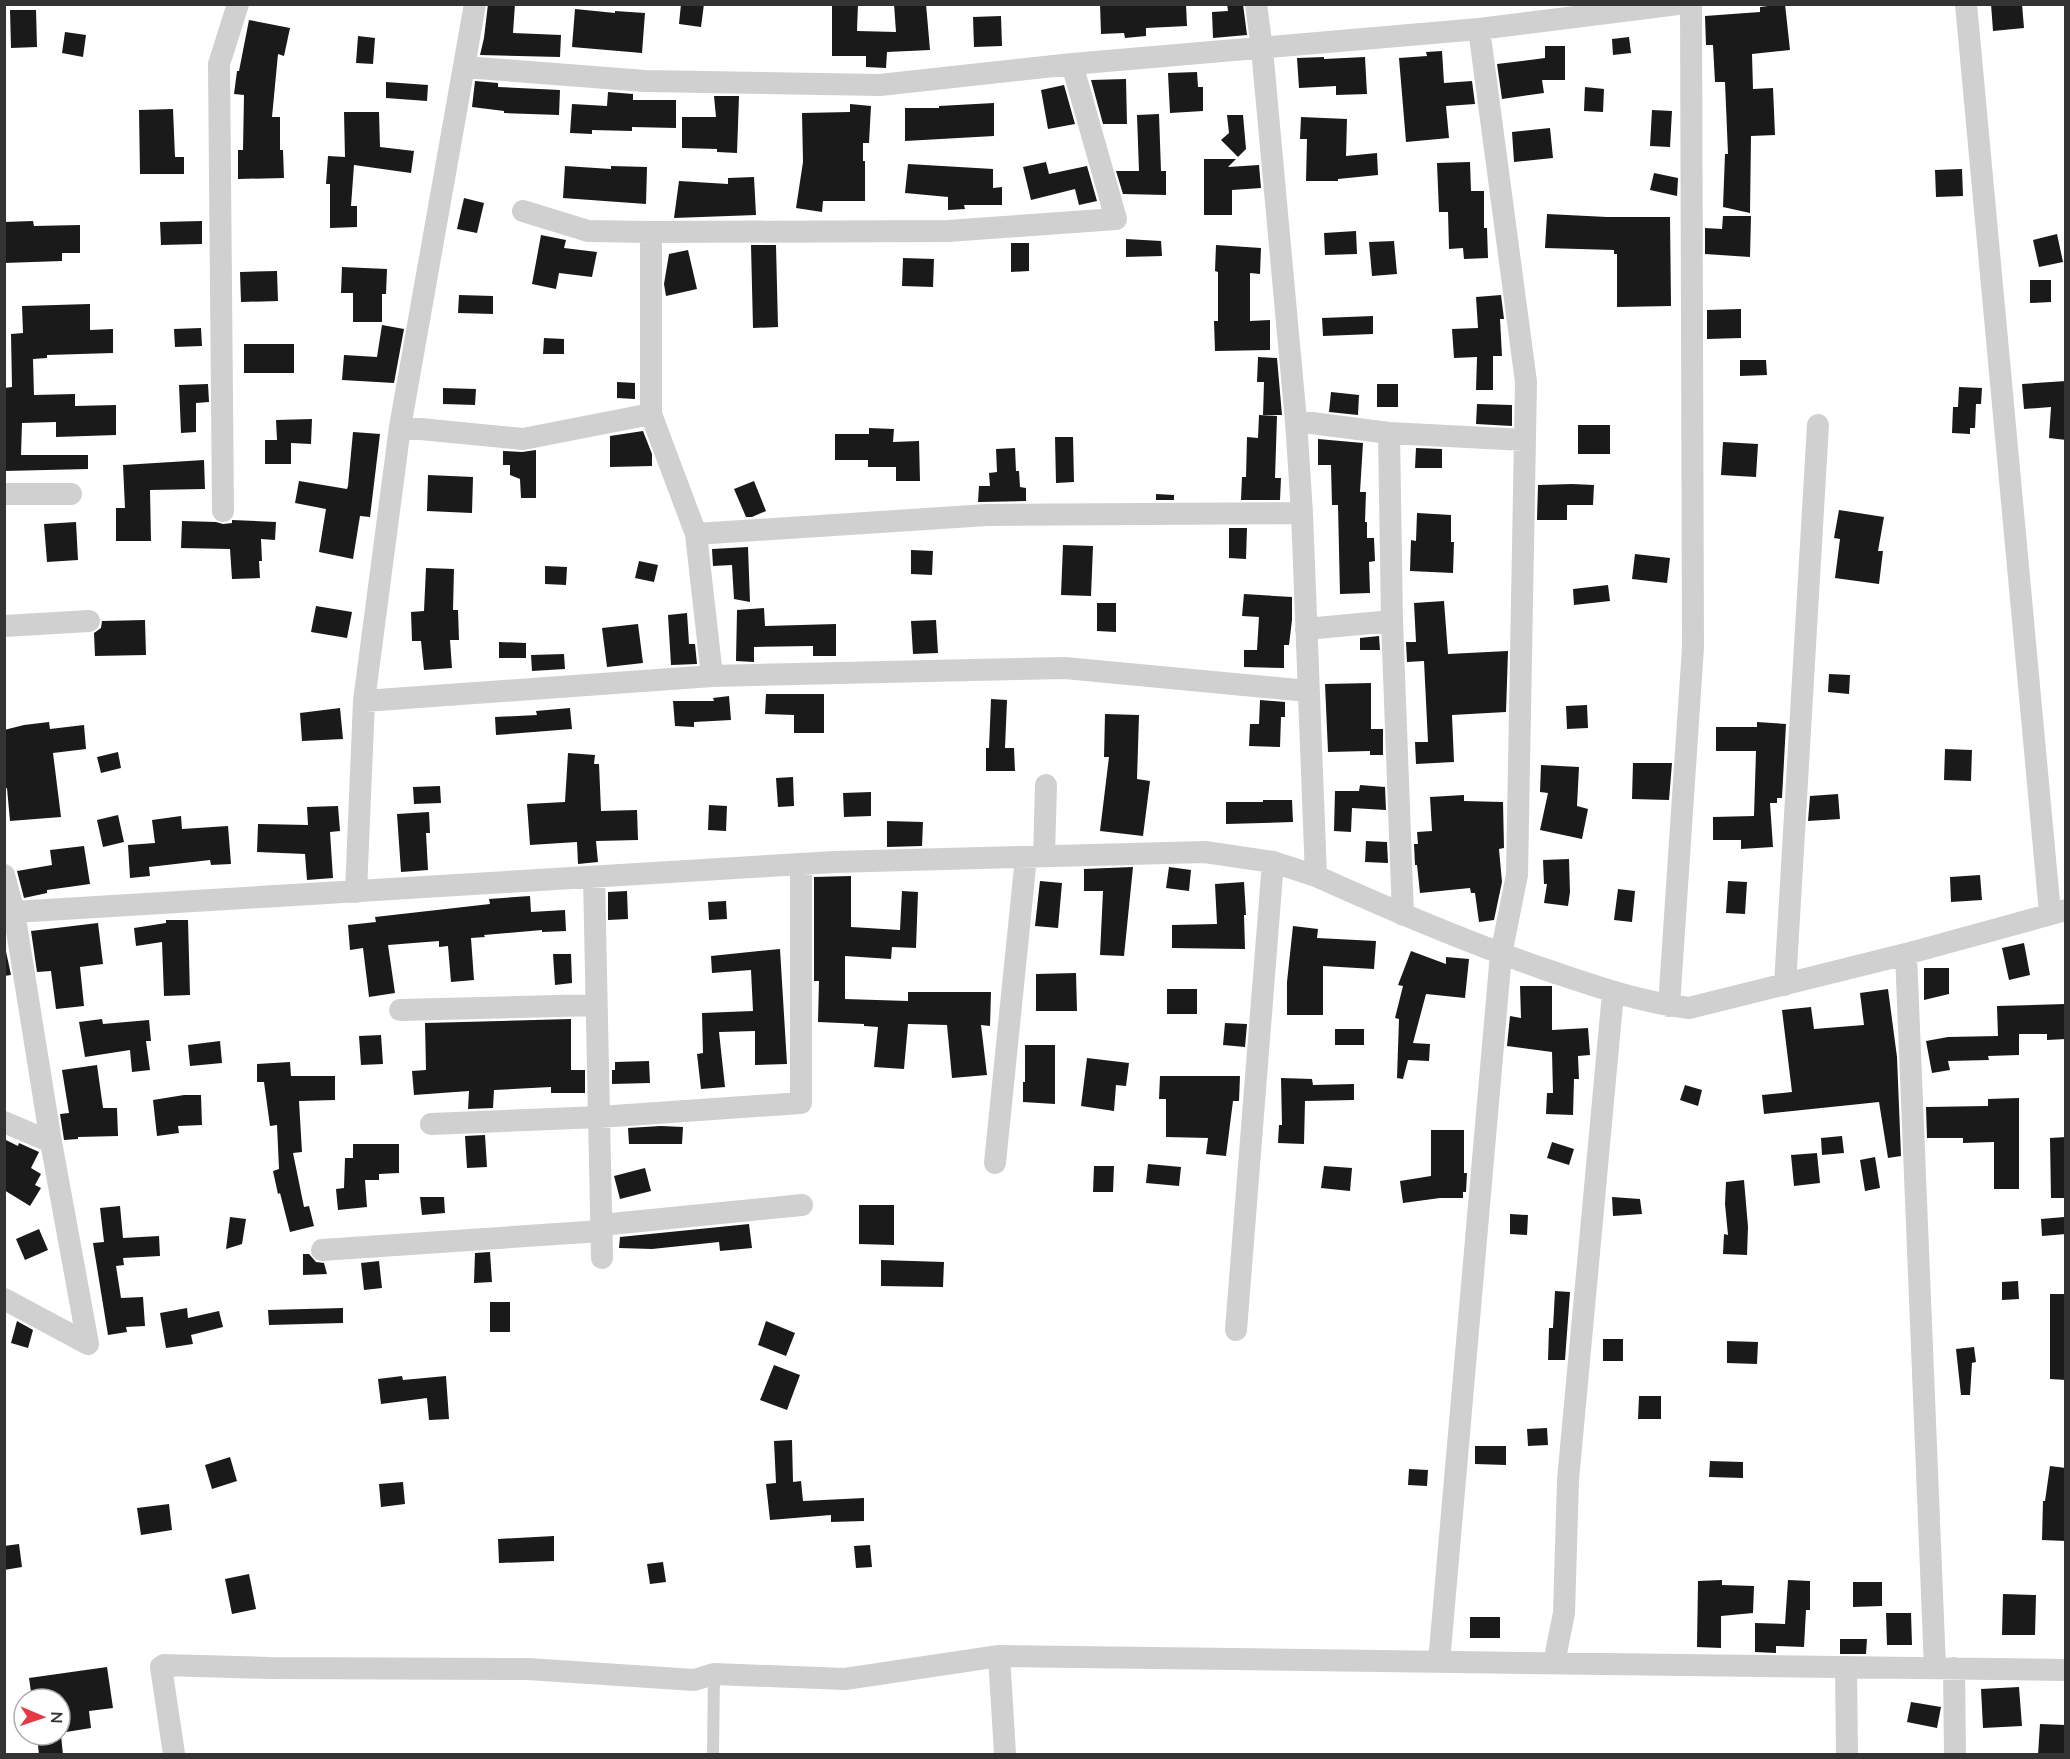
<svg xmlns="http://www.w3.org/2000/svg" width="2070" height="1759" viewBox="0 0 2070 1759" font-family="Mulish,sans-serif">
	<style>
		.building { fill: #1a1a1a }
		.lines { fill: none; stroke-linecap: round; stroke-linejoin: round }
		.service { stroke: #d0d0d0; stroke-width: 12 }
		.minor { stroke: #d0d0d0; stroke-width: 22 }
	</style>
	<rect width="100%" height="100%" fill="#fff"/>
	<!-- building -->
	<path class="building" d="M488,4H515L513,33L561,35L560,57L480,55L484,38Z
		M681,4H704L701,27L679,24Z
		M832,4H858L857,31L896,32L894,4H926L930,50L887,52L886,68L866,67V56H832Z
		M1100,4H1186L1187,26L1146,28V36L1125,38L1124,33L1101,34Z
		M1227,4H1243L1247,35L1213,38L1212,12L1228,11Z
		M1785,4L1790,50L1752,54L1753,89L1773,88L1775,135L1751,136L1750,213L1723,207L1725,154H1728L1725,82H1715L1713,45H1706L1705,16L1760,12V7Z
		M1991,4H2022L2024,28L1993,31Z
		M575,9L615,13V11L645,13L642,53L572,47Z
		M10,10H36L37,47L11,48Z
		M1001,16L1002,46L974,47L973,17Z
		M249,20L290,28L284,56L278,54L272,117H280V150H283L284,178L238,179V150H243L244,95L234,94L237,71H239Z
		M65,32L86,35L83,57L62,53Z
		M358,36L375,38L373,64L356,63Z
		M1629,37L1631,53L1613,55L1612,39Z
		M1545,46H1565V80H1542L1544,93L1502,99L1497,64L1545,58Z
		M1442,51L1444,83L1472,81L1475,104L1446,106L1449,138L1406,142L1399,58L1427,56L1426,52Z
		M1324,57V59L1365,57L1367,94L1336,95V86L1299,88L1297,58Z
		M1197,72L1198,87H1203V111L1170,113L1168,73Z
		M1126,79L1127,124H1103L1091,80Z
		M475,81L498,83V87L560,90L559,115L504,113V111L472,107Z
		M386,82L428,85L427,101L386,98Z
		M1064,85L1075,124L1048,129L1041,90Z
		M1585,87L1604,89L1603,112L1584,111Z
		M608,92L633,94V100H676V128L632,127V131L592,130V134L570,133L572,104L607,106Z
		M714,96H739L737,153L717,152V149L682,148V117H716Z
		M994,103V136L905,141V108H939V106Z
		M850,104L871,106L869,143H863V161H865V201H823L822,212L796,208L803,162L802,113L850,112Z
		M173,109L175,157H184V174H140L139,110Z
		M1652,110L1672,111L1670,147L1650,146Z
		M344,112H379L380,147L414,151L411,173L354,165L351,206H357V227L330,228V184H326L328,156L345,157Z
		M1159,114L1161,171H1166V195L1123,194L1116,171H1139L1137,115Z
		M1227,115H1243L1246,149L1238,157L1221,140L1229,133Z
		M1301,117L1347,119L1346,156L1377,153L1378,175L1338,179V181H1306L1307,139H1300Z
		M1550,128L1553,158L1514,162L1512,132Z
		M1204,159H1236L1228,167L1259,165L1261,188L1232,190V215H1204Z
		M1046,162L1049,174L1087,166L1097,201L1079,205L1075,189L1031,200L1023,167Z
		M1470,162L1471,191H1484V228H1487L1488,258L1464,259L1463,248L1449,249L1448,212H1439L1437,163Z
		M908,164L993,169V188L1002,187V205H964L965,209L948,210V197L905,193Z
		M565,166L611,169V166L647,167L646,204L563,198Z
		M1962,169L1963,196L1936,197L1935,170Z
		M1654,173L1678,178L1677,196L1650,190Z
		M754,177L756,215L674,218L679,181L728,184V178Z
		M464,198L484,203L477,233L457,229Z
		M1547,214L1607,217H1670L1671,306L1617,307V254H1614V250L1545,248Z
		M1723,216H1751L1750,257L1705,254V228L1722,229Z
		M33,221L34,226L80,225V253H62V261L4,263V222Z
		M202,221V244L161,245L160,222Z
		M1356,231L1357,254L1325,255L1324,233Z
		M2057,234L2063,262L2039,267L2033,240Z
		M541,235L566,240L564,248L597,252L592,277L559,273L556,289L532,284Z
		M1126,239L1161,241L1162,256L1126,257Z
		M1394,241L1397,274L1372,276L1369,242Z
		M1011,243H1029V271L1011,272Z
		M751,245H776L778,327L753,328Z
		M1216,245L1261,248L1260,274L1250,273V321L1270,320V350L1215,351L1214,321H1218V272L1215,271Z
		M688,250L697,289L666,296L664,284L669,254Z
		M903,258L934,259L933,287L902,286Z
		M342,267L387,269L386,294H382V322H353V293H341Z
		M277,271L278,301L241,302L240,272Z
		M2030,280H2051V302L2030,303Z
		M459,295L493,296V314L458,313Z
		M1501,295L1504,319H1500L1502,356H1493V390H1476L1477,357L1454,358L1452,329L1478,328L1476,297Z
		M90,304V330L113,329V353L47,355V358L33,359L34,395L75,394V406L116,405V435L56,437V422L22,423L21,455H88V469L4,471V388L12,387L11,334L23,333L22,306Z
		M1741,309V338L1707,339V310Z
		M1373,316V334L1323,336L1322,318Z
		M382,325L404,329L394,383L342,380L344,355L377,357Z
		M201,328L202,346L175,347L174,329Z
		M544,338L564,339V354H543Z
		M244,344H294V373H244Z
		M1258,357L1277,358L1282,415H1263L1264,382H1257Z
		M1740,360H1766L1767,375L1740,376Z
		M2066,381V440L2049,438L2051,407L2024,409L2022,384Z
		M617,382L635,383V399L617,398Z
		M208,384L209,402L196,403V432L181,433L179,385Z
		M1377,384H1398V407H1377Z
		M1959,387L1982,388L1981,404H1976L1975,428H1970V434L1952,433L1953,407H1958Z
		M443,388L476,389L475,405L443,404Z
		M1331,392L1359,395L1358,415L1329,412Z
		M1477,404L1512,405V426L1476,424Z
		M1259,415L1277,416L1275,478H1281L1280,500H1241L1242,477H1246L1247,437L1258,438Z
		M312,419L311,444L291,443V464H265V440H277L276,420Z
		M1578,425H1610V454H1578Z
		M869,428L894,429L893,442L919,441L920,481H896V467H868V460H835V434H869Z
		M643,431L652,454V466L610,467V436Z
		M353,432L380,434L370,517L360,516L353,559L319,552L326,509L295,503L299,481L347,489L348,486Z
		M1055,437H1073L1074,482L1056,483Z
		M1318,439L1363,443L1360,492H1366L1365,522H1367V538H1374L1375,561L1369,562L1370,593L1340,594L1338,505H1332L1331,465H1318Z
		M1723,442L1758,444L1756,477L1721,475Z
		M1015,448L1016,471H1019L1020,487L1026,488V501L978,502L979,486H990L989,473L997,472L996,449Z
		M1416,448L1442,449V468H1415Z
		M536,450V498H521L520,479L510,475V465H503V451L522,452Z
		M204,460L205,489L150,490L151,541H116V508H125L123,465Z
		M428,475L473,477L472,513L427,511Z
		M754,481L766,511L752,517H746L734,489Z
		M1572,484L1594,485L1593,505H1567V520H1537L1538,485Z
		M1156,494L1174,495V500H1156Z
		M1839,510L1884,517L1878,551H1883L1879,584L1835,578L1840,539L1834,538Z
		M1417,513L1451,515V542H1454L1453,573L1410,571L1411,540L1416,541Z
		M232,520L276,522L275,540L261,539L262,561H259L260,578L232,579L230,549L181,548L182,521L216,522L223,524L232,523Z
		M76,522L78,560L47,562L44,524Z
		M1229,528H1247L1246,559L1229,558Z
		M1063,545L1093,546L1091,596L1061,595Z
		M748,547L750,602L734,599L732,565L713,566L712,549Z
		M911,550L933,551L932,575L911,574Z
		M1635,554L1670,558L1667,583L1632,579Z
		M639,561L658,565L654,582L635,578Z
		M545,566L567,567L566,585L545,584Z
		M426,568L454,569L453,610H458L459,640H450L452,668L424,670L421,641H412L411,612L424,611Z
		M1608,585L1610,601L1574,605L1573,589Z
		M1244,594L1292,597V620L1289,645H1284V668L1244,667V650H1257L1259,617L1242,616Z
		M1444,601L1448,654L1508,651L1506,712L1452,715L1454,762L1416,764L1415,742H1428L1424,661L1407,662L1406,642H1416L1414,603Z
		M1097,603H1116V632L1097,631Z
		M316,606L352,612L347,638L311,632Z
		M764,608L765,626L836,624V656H813V646L754,647V662L736,661L737,610Z
		M687,613L689,644H695L697,664L671,665L668,615Z
		M145,620L146,655L95,656L94,633L101,628L102,621Z
		M936,620L938,653L913,654L911,621Z
		M638,624L643,663L607,667L602,628Z
		M1379,636L1380,650H1360V638Z
		M499,642L526,643V658H499Z
		M564,654L565,669L532,671L531,655Z
		M1829,674L1850,675L1849,694L1828,692Z
		M1371,683V729H1383V755H1370V751L1328,752L1325,684Z
		M766,694H824V733H794V715L765,714Z
		M729,696L731,720L694,722V727L675,726L673,701H714L713,698Z
		M991,699L1007,700L1005,748H1014L1015,771H986V748H989Z
		M1260,700L1285,702V717H1281L1280,747L1249,746L1250,724H1259Z
		M1587,705L1588,728L1567,729L1566,706Z
		M340,708L343,739L302,741L300,713Z
		M570,708L572,729L496,735L495,717L537,715L536,711Z
		M1105,714L1139,715L1137,779L1150,781L1143,836L1100,831L1109,757H1104Z
		M49,722L50,729L84,725L86,749L53,753L61,817L10,821L7,788L4,789V730L24,725Z
		M1757,722L1786,724L1782,798H1777V803H1770L1773,847L1741,849V840H1713V817L1754,816L1756,751H1716V727H1757Z
		M1945,749L1972,750L1971,781L1944,780Z
		M118,752L121,768L101,773L97,757Z
		M568,753L595,755L594,764H599L601,811L637,810L638,840L596,841L598,862L578,864L577,842L530,845L527,804L565,802Z
		M1633,763H1672L1669,800L1632,799Z
		M1541,765L1579,767L1577,806L1588,809L1582,839L1540,830L1548,793L1540,792Z
		M793,777L794,806L778,807L776,778Z
		M1360,785L1385,787L1386,810L1352,808L1351,832L1334,831L1335,791H1359Z
		M440,786L441,803L414,804L413,787Z
		M871,792V816L844,817L843,793Z
		M1838,794L1840,819L1808,821L1810,796Z
		M1464,795V801L1503,802L1504,848L1499,849L1502,882L1494,920L1479,922L1475,893H1471L1470,888L1420,893L1417,865H1415L1414,844H1418L1417,832L1432,831L1430,797Z
		M1263,800H1292L1293,822L1226,824V802H1263Z
		M709,805L727,806L726,831L708,830Z
		M338,806L340,831L330,832L333,878L307,880L305,854L257,852L258,824L308,825L307,807Z
		M429,812L430,833H426L428,870L401,872L397,814Z
		M118,815L124,842L103,847L97,820Z
		M181,816L182,829L228,826L231,864L211,865L210,860L149,867L150,876L130,878L128,845L155,843L152,820Z
		M887,821L923,822L922,846L887,847Z
		M1366,841L1387,842L1388,863L1365,862Z
		M84,846L90,884L47,890V893L24,898L17,871L52,865L50,850Z
		M1569,859L1570,892L1568,906L1544,903L1547,884H1544L1543,860Z
		M1133,867L1124,956L1100,955L1103,891H1084V869Z
		M1169,867L1191,870L1189,891L1166,888Z
		M1980,875L1982,900L1951,902L1950,877Z
		M851,876V927L900,930L902,891L918,892L916,948L892,947L891,959L845,956V999L908,1001V992H991L990,1026L981,1025L987,1075L952,1078L947,1025L908,1024L904,1069L874,1067L878,1027L864,1026V1024L818,1022L819,981H814V877Z
		M1040,881L1062,883L1058,928L1035,926Z
		M1728,881L1747,882L1745,914L1726,913Z
		M1244,882L1246,915H1244L1245,949L1172,948V925L1217,924L1215,884Z
		M1618,889L1635,891L1632,922L1614,920Z
		M627,891L628,919L608,920V892Z
		M530,896L531,912L565,910L566,931L542,932V930L484,935L485,937L471,938L474,980L451,982L448,946L439,947V941L388,945L395,993L369,997L363,948L350,950L348,925L376,922L375,917L490,904L489,899Z
		M726,901L727,919L709,920L708,902Z
		M166,920H188L190,995L164,996L162,942L136,946L134,928L166,923Z
		M98,923L103,964L80,967L84,1006L56,1009L51,971L37,972L31,931Z
		M1293,926L1318,929L1317,938L1376,941L1374,969L1323,966V1015H1287V982Z
		M4,942L11,975L4,976Z
		M2024,943L2030,975L2009,980L2002,948Z
		M780,949L787,1064L755,1065V1031L719,1032L725,1087L701,1089L697,1054L703,1053L702,1013L753,1011L751,970L712,973L711,956Z
		M1411,951L1446,964V957L1469,959L1465,998L1426,994L1413,1043L1430,1044L1429,1061L1408,1060L1403,1079L1397,1078L1399,1019L1395,1018L1403,986L1398,985Z
		M553,954H571L572,983L555,985Z
		M1924,968H1949V994L1924,1000Z
		M1076,973L1077,1011H1036V974Z
		M1520,986H1552V1030L1588,1028L1590,1055L1578,1056L1579,1079H1574L1573,1115L1546,1114L1547,1093H1553L1552,1052L1507,1046L1510,1016L1521,1018Z
		M1167,989H1197V1014H1167Z
		M1888,989L1897,1057L1901,1156L1888,1158L1879,1102L1764,1114L1762,1095L1792,1092L1782,1010L1811,1007L1814,1029L1864,1025L1860,993Z
		M2065,1004L2066,1039L2047,1040V1034H2019V1055L1988,1056L1989,1060L1948,1061L1950,1070L1932,1073L1926,1041L1948,1037L1998,1036L1997,1006Z
		M102,1019L103,1024L149,1020L151,1041H146L150,1070L132,1072L130,1050L85,1057L79,1022Z
		M571,1019V1070H585V1093H551V1087L494,1090L493,1108L468,1109L469,1091L414,1095L412,1071L426,1070L425,1023Z
		M1225,1023L1247,1024L1245,1047L1223,1045Z
		M1335,1029H1364V1045H1335Z
		M381,1035L383,1064L361,1065L359,1036Z
		M220,1041L222,1063L190,1066L188,1045Z
		M1025,1045H1055V1104L1023,1102V1082H1025Z
		M1087,1058L1129,1063L1126,1086L1116,1085L1114,1111L1081,1106Z
		M649,1061L650,1083L612,1084V1070H615V1062Z
		M290,1062L291,1076H335V1100L299,1101L302,1152L293,1153L304,1207L309,1206L314,1226L290,1232L280,1193L278,1194L273,1171L279,1169L277,1125L270,1126L264,1082H257V1064Z
		M97,1065L103,1108H117L118,1136L78,1137V1139L64,1140L60,1114L69,1113L62,1070Z
		M1160,1076H1240L1239,1101H1233L1226,1156L1206,1154L1208,1138L1166,1137V1099H1159Z
		M1281,1078L1312,1079L1313,1085L1354,1084V1100L1305,1101L1304,1144L1278,1143L1279,1125H1282Z
		M1685,1085L1702,1090L1698,1106L1680,1100Z
		M184,1095H201L202,1125L178,1126L179,1133L157,1136L153,1100Z
		M2019,1098V1189H1994V1142L1963,1143V1138H1927L1926,1107L1988,1106V1099Z
		M661,1126L683,1127L682,1144H629L628,1128Z
		M1431,1130H1464V1173H1467L1466,1192H1463V1198H1440L1403,1203L1400,1181L1431,1176Z
		M485,1135L487,1167L467,1168L465,1136Z
		M1842,1136L1844,1153L1822,1155L1821,1138Z
		M2066,1137V1198H2051L2050,1138Z
		M4,1139L18,1146L19,1143L39,1152L31,1168L41,1174L35,1185L41,1188L30,1206L4,1190Z
		M1552,1142L1574,1149L1569,1165L1547,1158Z
		M353,1144H399V1173L379,1174V1180H365L367,1207L338,1210L336,1189L344,1188L345,1158H353Z
		M1817,1153L1820,1183L1794,1186L1791,1155Z
		M1875,1157L1880,1188L1865,1191L1860,1160Z
		M1148,1164L1181,1167L1179,1186L1146,1183Z
		M1094,1166H1114L1113,1192H1093Z
		M1324,1166L1352,1168L1350,1191L1321,1188Z
		M645,1168L651,1191L620,1199L614,1176Z
		M1744,1180L1748,1227L1747,1255L1723,1254L1724,1234L1728,1235L1725,1204L1726,1182Z
		M420,1197H444L445,1213L422,1215Z
		M1612,1197L1640,1199L1642,1214L1613,1216Z
		M859,1205H894V1245L859,1244Z
		M120,1206L123,1238L159,1236L160,1256L123,1258L124,1265L116,1266L121,1298L143,1297L145,1326L126,1327L127,1332L108,1335L93,1243L104,1242L100,1208Z
		M1510,1214L1528,1215L1527,1235L1510,1234Z
		M230,1217L246,1219L242,1244L226,1249Z
		M2064,1217L2066,1234L2042,1236L2041,1219Z
		M749,1224L752,1248L720,1251L719,1242L652,1249L619,1248L620,1237Z
		M39,1229L48,1250L25,1260L16,1239Z
		M490,1252L492,1282L474,1283L475,1253Z
		M303,1254H309L316,1262L324,1263L327,1274L303,1275Z
		M881,1260L944,1262L943,1287L881,1286Z
		M379,1261L382,1288L364,1290L361,1263Z
		M2018,1281L2019,1299L2002,1300V1282Z
		M1555,1291L1570,1292L1565,1360H1548L1549,1328H1553Z
		M2050,1294H2066V1380L2050,1379Z
		M490,1302H510V1332H490Z
		M187,1308L188,1318L219,1311L223,1327L191,1335L193,1344L166,1348L160,1313Z
		M343,1308V1323L269,1325L268,1310Z
		M17,1321L33,1330L28,1348L11,1343Z
		M766,1321L795,1333L786,1356L758,1345Z
		M1603,1339H1623V1361H1603Z
		M1727,1341L1758,1342L1757,1364L1727,1363Z
		M1974,1347L1976,1362L1972,1363L1970,1395H1961L1956,1349Z
		M774,1365L800,1375L787,1410L760,1400Z
		M402,1376L403,1380L446,1376L449,1419L429,1420L427,1398L381,1404L378,1379Z
		M1639,1396H1661V1419H1638Z
		M1547,1428L1548,1445L1528,1446L1527,1429Z
		M792,1440L793,1482L801,1481L803,1501L864,1498V1521L831,1522V1515L770,1520L766,1484L776,1483L774,1441Z
		M1475,1446H1506V1465L1475,1464Z
		M230,1457L237,1481L212,1489L205,1465Z
		M1710,1461L1743,1462V1478L1709,1477Z
		M2050,1466L2066,1468V1541L2042,1540L2043,1501H2045Z
		M1409,1469L1428,1470L1427,1486L1408,1485Z
		M403,1482L405,1504L381,1507L379,1484Z
		M169,1504L172,1530L141,1535L137,1508Z
		M554,1536V1561L499,1563L498,1539Z
		M19,1544L22,1567L4,1570V1546Z
		M870,1545L872,1567L856,1568L854,1546Z
		M663,1562L666,1582L650,1584L647,1564Z
		M249,1574L256,1609L232,1614L225,1579Z
		M1722,1580V1585L1754,1586L1753,1613L1721,1616V1648L1697,1647L1698,1581Z
		M1788,1580L1810,1581V1610H1806L1804,1647L1776,1646V1653L1755,1652V1623L1785,1624Z
		M1853,1582H1882V1606L1853,1607Z
		M2003,1594L2036,1595L2035,1635H2002Z
		M1886,1613H1911L1912,1645H1887Z
		M1470,1617H1500V1638H1470Z
		M1840,1639H1867L1866,1654H1840Z
		M107,1667L113,1708L89,1711L91,1728L60,1733V1699H32L29,1678Z
		M2019,1687L2022,1726L1983,1728L1981,1689Z
		M1911,1702L1941,1707L1937,1728L1907,1722Z
		M2040,1724L2066,1725V1755H2038Z
		M37,1735H61L63,1755H39Z"/>
	<g class="lines">
		<!-- service -->
		<path class="service" d="M713,1754L714,1674"/>
		<!-- minor -->
		<path class="minor" d="M1256,4L1262,49L1296,421L1302,513L1316,876C1391,910 1467,942 1544,969C1592,985 1638,1002 1689,1008L1906,954L2066,910
			M1966,4L2050,913
			M464,67L645,81L880,85L1072,64
			M523,211L588,231L651,232
			M651,414V232L948,231L1116,219L1072,64L1479,29L1678,4
			M1296,421L1389,433
			M400,427L523,439L651,414L696,534
			M4,494H71
			M223,511L219,64L238,4
			M1392,621L1389,433L1525,440
			M4,626L89,621
			M1306,629L1392,621L1403,915
			M712,676L696,534L987,515L1302,513
			M364,701L712,676L1065,668L1308,691
			M1044,856L1046,785
			M4,875L14,912L834,862L1205,852L1273,862L1316,876
			M594,877L602,1258
			M356,892L364,701L400,427L475,4
			M1906,954L1935,1668
			M1785,985L1818,425
			M1669,1006L1693,647L1691,4
			M400,1010L596,1005
			M4,1122L51,1142
			M431,1124L599,1117L801,1103V864
			M995,1163L1026,857
			M601,1225L802,1205
			M322,1250L601,1231
			M4,1299L88,1344L51,1142L14,912
			M1236,1330L1273,862
			M999,1656L2066,1670
			M1439,1662L1501,954L1517,875L1526,382L1479,29
			M1554,1663L1564,1613L1568,1480L1613,993
			M1846,1667L1847,1754
			M1954,1668L1955,1754
			M174,1754L161,1667L164,1665L269,1668L528,1669L694,1680L714,1674L845,1679L999,1656L1005,1754"/>
	</g>
	<!-- border -->
	<rect width="2070" height="1759" fill="none" stroke="#333333" stroke-width="12"/>
	<!-- north arrow -->
	<g transform="translate(42 1717) rotate(92)"><circle r="28" fill="#ffffff" stroke="#adadad" stroke-width="1.5"/>
	<path d="M0-4.5L10 22L0 15L-10 22Z" fill="#e63946"/>
	<text y="-9" font-size="16" font-weight="bold" text-anchor="middle" fill="#333333">N</text>
	</g>
</svg>
